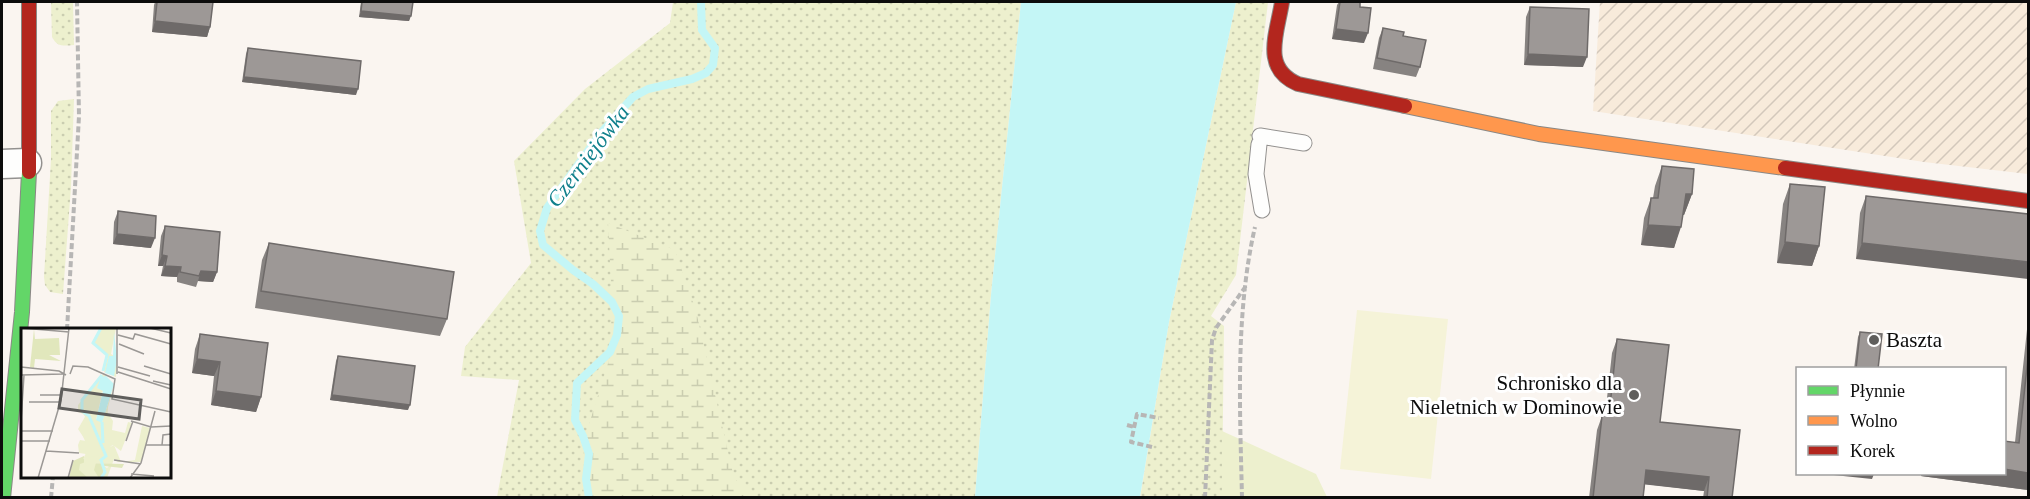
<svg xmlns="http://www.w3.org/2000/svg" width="2030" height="499" viewBox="0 0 2030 499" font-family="'Times New Roman',serif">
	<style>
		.farmland { fill: url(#farmland-furrows) }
		.grass { fill: url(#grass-dots) }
		.wetland { fill: url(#wetland-marsh) }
		.park { fill: #edf0ce }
		.pitch { fill: #f5f3d8 }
		.water { fill: #c4f6f6 }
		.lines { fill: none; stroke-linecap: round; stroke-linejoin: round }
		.stream { stroke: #c4f6f6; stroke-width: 8 }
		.lane-casing { stroke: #93918f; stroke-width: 17 }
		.street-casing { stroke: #93918f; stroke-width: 31 }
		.fast-casing { stroke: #8a8885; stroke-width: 16 }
		.slow-casing { stroke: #8a8885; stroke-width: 16 }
		.jam-casing { stroke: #8a8885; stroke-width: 16 }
		.path { stroke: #b7b6b5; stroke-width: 4; stroke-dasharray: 6 3; stroke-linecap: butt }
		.lane { stroke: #fefefd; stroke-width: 15 }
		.street { stroke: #fefefd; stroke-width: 28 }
		.fast { stroke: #63d668; stroke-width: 14 }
		.slow { stroke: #ff974d; stroke-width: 14 }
		.jam { stroke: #b3261e; stroke-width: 14 }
		.wall { fill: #878381 }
		.shaded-wall { fill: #6e6a69 }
		.building { fill: #9d9896; stroke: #6e6a69; stroke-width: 1.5 }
		.poi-dot { fill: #5f5e5c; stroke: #fff; stroke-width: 2 }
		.labels { text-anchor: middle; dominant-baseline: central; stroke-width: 6; stroke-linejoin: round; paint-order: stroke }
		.poi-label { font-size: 21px; fill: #0c0c0c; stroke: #fff; text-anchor: start }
		.water-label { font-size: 22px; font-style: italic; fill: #10808c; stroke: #fff }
		.inset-river { fill: none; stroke: #c4f6f6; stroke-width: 3 }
		.inset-road { fill: none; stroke: #9b9895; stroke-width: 1.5 }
		.view { fill: #5f5e5c; fill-opacity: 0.15; stroke: #5f5e5c; stroke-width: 3 }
		.inset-edge { fill: none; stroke: #0c0c0c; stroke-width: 3 }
	</style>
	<defs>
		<pattern id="farmland-furrows" width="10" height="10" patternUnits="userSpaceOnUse" patternTransform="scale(1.5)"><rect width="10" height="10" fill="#f8ebdb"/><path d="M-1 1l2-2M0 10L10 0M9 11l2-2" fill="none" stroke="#d3c8bb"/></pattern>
		<pattern id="grass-dots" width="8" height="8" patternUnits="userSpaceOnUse" patternTransform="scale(1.5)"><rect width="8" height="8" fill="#edf0ce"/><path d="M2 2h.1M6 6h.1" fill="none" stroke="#cacdb0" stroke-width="1.8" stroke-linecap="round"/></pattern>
		<pattern id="wetland-marsh" width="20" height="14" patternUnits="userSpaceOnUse" patternTransform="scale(1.5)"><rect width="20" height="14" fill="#edf0ce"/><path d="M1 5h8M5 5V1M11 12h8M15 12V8" fill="none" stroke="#cacdb0"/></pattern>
	</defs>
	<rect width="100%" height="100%" fill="#faf5f0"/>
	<!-- farmland -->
	<path class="farmland" d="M1600,2H2028V174L1924,162L1593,111Z"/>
	<!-- grass -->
	<path class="grass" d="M51,2H73L74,45C63,46 57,47 52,37Z
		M673,2H1021L991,295L975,497H497L519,380L461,376L465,347L531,263L514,161L585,89L670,23Z
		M1236,2H1268L1236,275L1211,316L1224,326L1222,497L1140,498L1169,322Z
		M74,99L71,187L63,294L50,292L45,285L44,277L51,159V111L58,101Z"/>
	<!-- wetland -->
	<path class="wetland" d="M608,223L675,250L696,311L734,478L754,497H582L585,437L610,357L612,301Z"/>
	<!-- park -->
	<path class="park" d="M1222,431L1316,474L1327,497H1222Z"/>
	<!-- pitch -->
	<path class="pitch" d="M1357,310L1448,319L1431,479L1340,469Z"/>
	<!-- water -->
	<path class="water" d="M1021,2H1236L1169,322L1140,497H975L991,295Z"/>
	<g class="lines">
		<!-- stream -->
		<path class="stream" d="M589,498L586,479L589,454L583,436L575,420L577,383L610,352L617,335L619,316L612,302L593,284L573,270L543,245L540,231L547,208L600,134L633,97L648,89L692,79L706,73L713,65L715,48L702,30L701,2"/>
		<defs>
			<path id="lane" d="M1260,136L1304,143
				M1259,144L1256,174L1262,210"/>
			<path id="street" d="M2,164L27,163"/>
			<path id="fast" d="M3,498L22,312L29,172"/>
			<path id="slow" d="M1405,106L1539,134L1785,168"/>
			<path id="jam" d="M1282,2C1277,34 1261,68 1298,84L1405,106
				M1785,168L2028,201
				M29,172V2"/>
		</defs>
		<!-- lane casing -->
		<use href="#lane" class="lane-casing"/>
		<!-- street casing -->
		<use href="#street" class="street-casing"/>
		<!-- fast casing -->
		<use href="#fast" class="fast-casing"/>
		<!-- slow casing -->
		<use href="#slow" class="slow-casing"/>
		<!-- jam casing -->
		<use href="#jam" class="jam-casing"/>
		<!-- path -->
		<path class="path" d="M67,330L79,116L77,2
			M1127,425L1134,427
			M1152,447L1131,442L1137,414L1159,418
			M51,498L53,476
			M1205,498L1212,340L1216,328L1246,286
			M1242,498C1240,409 1235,314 1255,227"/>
		<!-- lane -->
		<use href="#lane" class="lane"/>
		<!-- street -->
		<use href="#street" class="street"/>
		<!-- fast -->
		<use href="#fast" class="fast"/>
		<!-- slow -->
		<use href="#slow" class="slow"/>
		<!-- jam -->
		<use href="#jam" class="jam"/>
	</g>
	<!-- wall -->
	<path class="wall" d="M155,2H213L210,27L207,37L152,32L154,5Z
		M361,2H413L409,21L359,17Z
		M1339,2H1360V7L1364,43L1332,39L1337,5Z
		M1530,7L1583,67L1524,65L1526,17Z
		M1383,28L1403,36L1420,67L1416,77L1373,69L1379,38Z
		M248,48L356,95L242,82L246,54Z
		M1662,166L1692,194L1684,215H1683L1674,248L1641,245L1644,218L1651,198H1653L1655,186Z
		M1790,184L1819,246L1812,266L1777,263L1783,204Z
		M1866,196L2028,214L1856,259L1860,213Z
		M118,211L151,248L113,244L114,222Z
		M165,226L217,272L213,282L198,281L196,287L177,282V277L161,276L163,266H158L161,236Z
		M269,243L447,319L440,336L255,308L262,260Z
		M2028,320V490L1921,476L1922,474H2004L2015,442Z
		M1860,332L1878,369H1854L1858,337Z
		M200,334L261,397L256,412L211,405L214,376L192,373L195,349Z
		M1617,339L1660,422L1732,498H1703L1704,491L1645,484L1643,498H1589L1597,430L1602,416H1605L1612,353Z
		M338,356L408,410L330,400L336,361Z"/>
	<!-- shaded-wall -->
	<path class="shaded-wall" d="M361,11L411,16L409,21L359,17Z
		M155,21L210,27L207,37L152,32Z
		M1336,29L1368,33L1364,43L1332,39Z
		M1528,54L1587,57L1583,67L1524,65Z
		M244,77L358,89L356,95L242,82Z
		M1686,194H1692L1684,215L1678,214Z
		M1648,225L1681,227L1674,248L1641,245Z
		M117,234L155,238L151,248L113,244Z
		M1785,242L1819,246L1812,266L1777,263Z
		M1862,243L2028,262V279L1856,259Z
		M162,255L167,256L163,266H158Z
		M165,266L181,267L177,277L161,276Z
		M201,271L217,272L213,282L198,281Z
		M197,359L220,362L214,376L192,373Z
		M216,391L261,397L256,412L211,405Z
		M332,395L410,405L408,410L330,400Z
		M2004,469L2028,473V490L1921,476L1922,474H2004Z
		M1646,470L1709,477L1704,491L1641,484Z
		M1824,474H1874L1872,479Z"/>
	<!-- building -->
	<path class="building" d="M157,2H213L210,27L155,21Z
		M362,2H413L411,16L361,11Z
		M1340,2H1360V7L1371,8L1368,33L1336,29Z
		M1530,7L1589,9L1587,57L1528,54Z
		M1383,28L1404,32L1403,36L1426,40L1420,67L1377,58Z
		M248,48L361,61L358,89L244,77Z
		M1662,166L1694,169L1692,194H1686L1681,227L1648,225L1651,198H1658Z
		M1790,184L1825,187L1819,246L1785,242Z
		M1866,196L2028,214V262L1862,243Z
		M118,211L156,216L155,238L117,234Z
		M165,226L220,232L217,272L201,271L199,276L180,272L181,267L165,266L167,256L162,255Z
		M269,243L454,272L447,319L261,291Z
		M1860,332L1882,334L1878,369H1856Z
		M200,334L268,343L261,397L216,391L220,362L197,359Z
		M1617,339L1669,345L1660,422L1740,430L1732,498H1707L1709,477L1646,470L1643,498H1593L1602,416H1609Z
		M338,356L415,366L410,405L332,395Z
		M2028,357V473L2004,469V441L2019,443Z"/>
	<!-- markers -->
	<g class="poi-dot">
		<circle cx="1874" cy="340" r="6"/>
		<circle cx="1634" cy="395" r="6"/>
	</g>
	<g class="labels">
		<!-- poi labels -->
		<g class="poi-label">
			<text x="1886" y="340">Baszta</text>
			<text x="1622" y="383" text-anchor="end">Schronisko dla<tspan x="1622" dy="24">Nieletnich w Dominowie</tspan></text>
		</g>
		<!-- water labels -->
		<g class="water-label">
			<text transform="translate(588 156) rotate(-53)">Czerniejówka</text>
		</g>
	</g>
	<!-- overview -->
	<g transform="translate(21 328)">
		<rect width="150" height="150" fill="#faf5f0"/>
		<path d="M79,0H95L90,26L96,30L95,49L83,44L87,27L71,16ZM82,46L94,54L87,79L85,121L93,117L100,134L114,132L121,98L129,100L120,134H97L93,131L86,150L80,148L85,143L83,138L86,140L90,136L63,135L62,131L77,125L68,121L65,126L58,125L57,117L59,112L65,113L57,101L65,87L57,84V77ZM85,48L94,54L81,94L75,92L82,62L76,60Z" fill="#edf0ce" fill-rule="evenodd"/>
		<path d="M13,1L14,11L38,10L39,27H28L40,33L14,31L13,40L9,39ZM63,128V135L103,136L101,140L83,138L82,150H48L52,133Z" fill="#e1e7bc"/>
		<path d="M64,73L71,88L84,97L90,120L87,125L62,131L67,121L59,100L68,95L61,84ZM82,128L76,131L73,142L78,150H67L58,142L59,136Z" fill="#edf0ce"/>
		<path d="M86,84L92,93L91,102L104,105L107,94L111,95L100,123L92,117L85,121L83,118Z" fill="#edf0ce"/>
		<path d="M93,4L96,32L93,48L84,45L88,28H92ZM85,48L93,56L81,95L75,92L82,63L76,60L80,49Z" fill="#c4f6f6"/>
		<path class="inset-river" d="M80,0L72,15L86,27L82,43M81,94L82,115M80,150L84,144L80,132L85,128L68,88L61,83V72L81,47"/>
		<path class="inset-road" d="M1,0L48,4M96,0V46M129,0L150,5M97,7L112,11L114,6L150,16M98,16L123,26M123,38L150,46M0,39L38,43L45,47M97,39L129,48M97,44L150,61M49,46L52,38L67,39L94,51L91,71L150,84M0,47L42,46M132,53L150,57M19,67H41M8,74H40M0,93L3,47M110,93L130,99L150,98M0,103H32M0,113H29M105,113L112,93M125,117H150M141,117L142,107L150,106M25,123L58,125M93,132L120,136M110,146L133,148M17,150L40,72L48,0M47,150L52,132M109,150L120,135L134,83"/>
		<path class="view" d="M41,61L120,72L118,91L38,80Z"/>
		<rect width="150" height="150" class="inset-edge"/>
	</g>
	<!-- border -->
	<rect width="2030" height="499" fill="none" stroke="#0c0c0c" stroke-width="6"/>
	<!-- legend -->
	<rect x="1796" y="367" width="210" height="108" fill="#ffffff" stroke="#9e9e9e" stroke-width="1.5"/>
	<rect x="1808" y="386" width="30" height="9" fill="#63d668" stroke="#9e9e9e" stroke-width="1.5"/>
	<text x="1850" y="397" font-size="18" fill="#0c0c0c">Płynnie</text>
	<rect x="1808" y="416" width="30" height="9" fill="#ff974d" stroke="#9e9e9e" stroke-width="1.5"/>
	<text x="1850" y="427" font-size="18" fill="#0c0c0c">Wolno</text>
	<rect x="1808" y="446" width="30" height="9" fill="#b3261e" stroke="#9e9e9e" stroke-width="1.5"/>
	<text x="1850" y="457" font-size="18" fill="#0c0c0c">Korek</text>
</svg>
